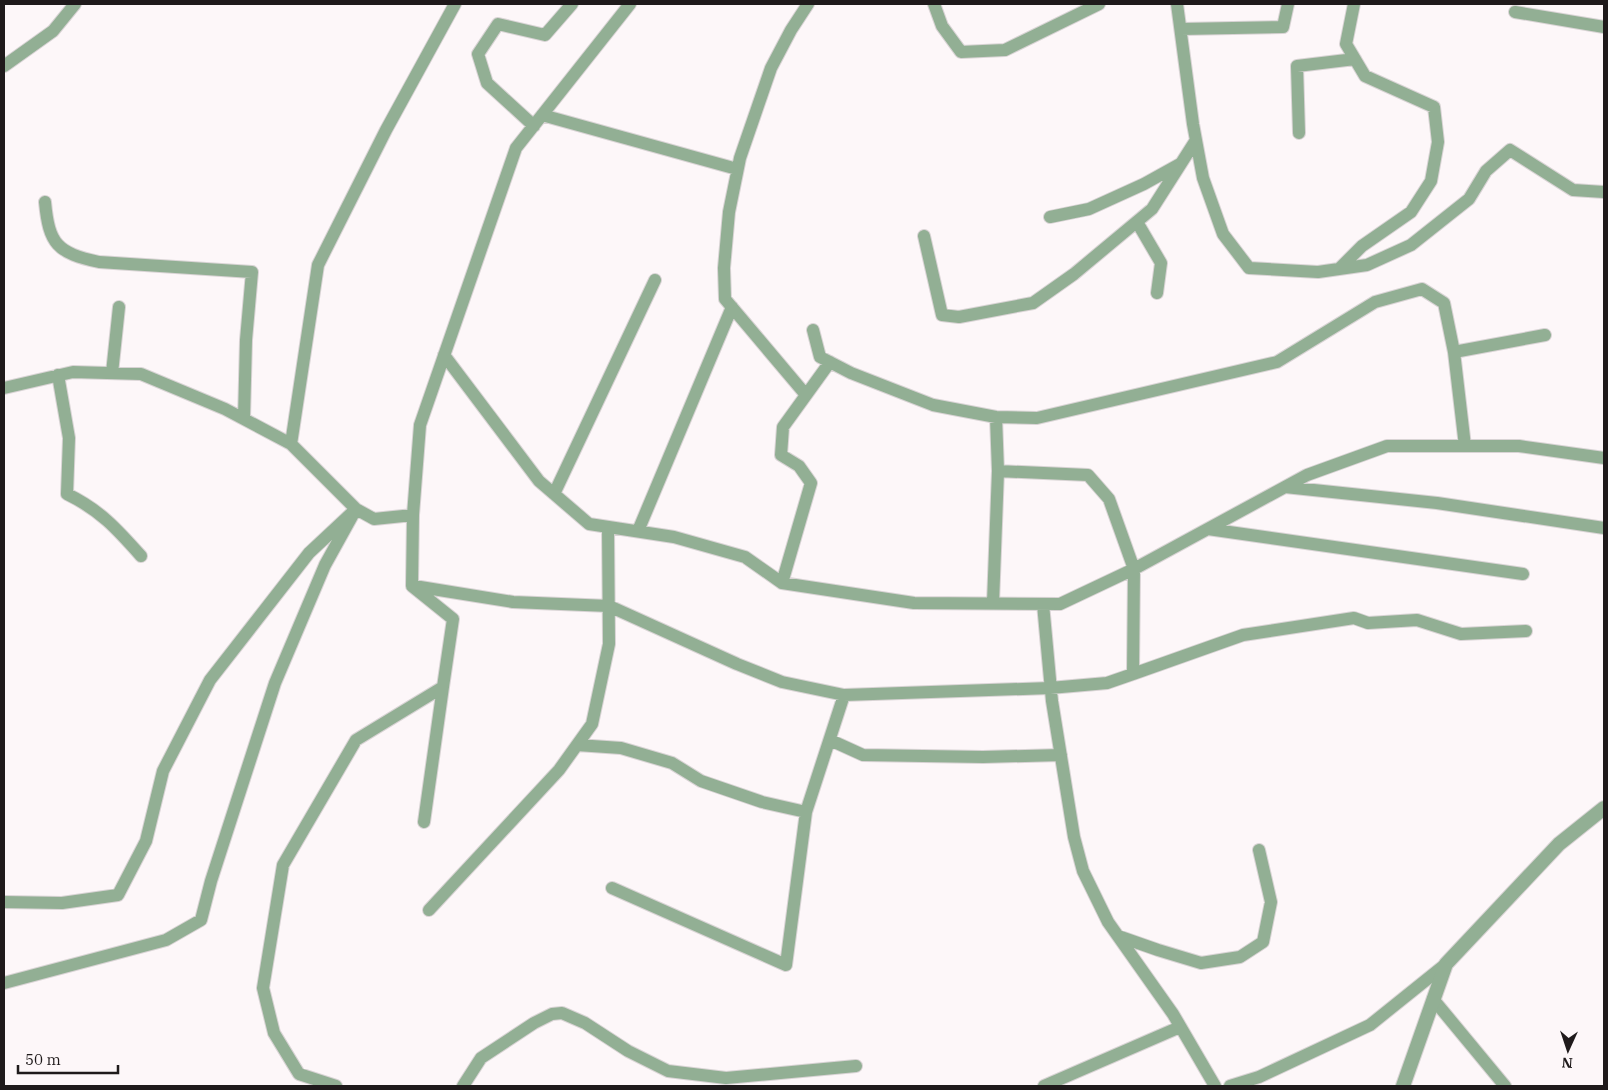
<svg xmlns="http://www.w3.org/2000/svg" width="1608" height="1090" viewBox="0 0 1608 1090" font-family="'IBM Plex Serif',serif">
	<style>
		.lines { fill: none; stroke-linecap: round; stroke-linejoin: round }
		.minor-casing { stroke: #d9d4d5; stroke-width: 14 }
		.tertiary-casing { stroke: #d9d4d5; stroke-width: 16 }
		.minor { stroke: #92af94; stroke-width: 12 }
		.tertiary { stroke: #92af94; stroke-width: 14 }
	</style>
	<rect width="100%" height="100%" fill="#fdf7f9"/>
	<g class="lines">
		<defs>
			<path id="minor" d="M934,4L942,26L961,52L1005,50L1099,4
				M1177,4L1193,124L1203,178L1223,234L1249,268L1318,272L1367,265L1411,245L1469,199L1486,171L1510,150L1573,190L1604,192
				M1515,12L1604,27
				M1181,29L1283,27L1288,4
				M4,66L53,31L75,4
				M542,115L737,169
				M534,126L487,83L478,54L498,24L545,35L572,4
				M1299,133L1297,66L1355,59
				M45,202C49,244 57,253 99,262L252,272L246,340L244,419
				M1050,217L1089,209L1144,184L1180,164
				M1137,222L1161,263L1157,293
				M924,236L942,315L959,317L1033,303L1074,274L1152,209L1196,140
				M1339,269L1362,246L1411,212L1431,181L1438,142L1434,107L1365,76L1346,44L1354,4
				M813,330L820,357L851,373L933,405L996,417L1037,418L1277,362L1375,302L1422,289L1444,303L1454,352L1465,446
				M1454,352L1545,335
				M444,355L539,481L589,524L674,537L745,557L782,583L914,603L1060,604L1134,569L1307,475L1387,446H1519L1604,458
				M112,373L119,307
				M58,375L69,438L67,494C100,510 117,529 141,556
				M4,388L73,372L141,374L225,409L291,444L356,509L374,519L413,515
				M806,395L725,299L724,268L729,212L740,158L771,68L791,30L808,4
				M291,444L318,265L386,130L455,4
				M998,471L1088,475L1109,499L1134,569L1133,674L1243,635L1354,618L1368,623L1417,620L1461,634L1526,631
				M1285,487L1437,503L1604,528
				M554,494L655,280
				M1208,529L1523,574
				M638,531L732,307
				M782,583L811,483L799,466L781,455L783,427L830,362
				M414,586L513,602L609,606L737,664L782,682L844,695L1050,688L1107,683L1133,674
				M993,603L998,471L996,417
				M1043,604L1052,701L1074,837L1083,871L1108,922L1173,1014L1215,1086
				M830,740L863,755L983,757L1061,755
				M577,745L621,748L672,763L701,781L762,802L806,812
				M424,822L443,687
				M612,888L786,965L806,812L844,695
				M4,902L62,903L118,895L146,841L163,771L210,680L309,553L356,509L325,565L275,683L211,881L201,920L166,940L4,983
				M429,910L559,770L592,724L609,644L608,527
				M1118,936L1158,950L1201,963L1240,957L1263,942L1271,902L1259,850
				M1433,999L1505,1086
				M336,1086L299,1074L274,1033L263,988L283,865L356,740L443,687L453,619L412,586L413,515L420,425L516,148L630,4
				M463,1086L481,1058L534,1023L552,1014L562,1013L585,1023L628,1051L668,1071L726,1078L856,1066
				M1044,1086L1180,1027
				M1230,1086L1259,1077L1370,1025L1446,964"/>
			<path id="tertiary" d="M1403,1086L1446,964L1559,844L1604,808"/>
		</defs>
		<!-- minor casing -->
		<use href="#minor" class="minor-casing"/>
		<!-- tertiary casing -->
		<use href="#tertiary" class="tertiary-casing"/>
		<!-- minor -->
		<use href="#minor" class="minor"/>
		<!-- tertiary -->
		<use href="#tertiary" class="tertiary"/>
	</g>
	<!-- border -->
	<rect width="1608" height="1090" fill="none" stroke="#1f1a1b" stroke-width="10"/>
	<!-- north arrow -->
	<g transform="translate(1568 1050) rotate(183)" stroke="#fdf7f9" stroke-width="4" paint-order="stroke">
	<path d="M0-4L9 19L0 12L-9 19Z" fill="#1f1a1b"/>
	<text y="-8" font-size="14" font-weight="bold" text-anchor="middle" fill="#1f1a1b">N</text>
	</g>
	<!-- scale -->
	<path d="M18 1065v8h100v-8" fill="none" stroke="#1f1a1b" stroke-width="2.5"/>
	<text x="25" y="1065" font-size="15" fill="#1f1a1b" stroke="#fdf7f9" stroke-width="4" paint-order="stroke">50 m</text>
</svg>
